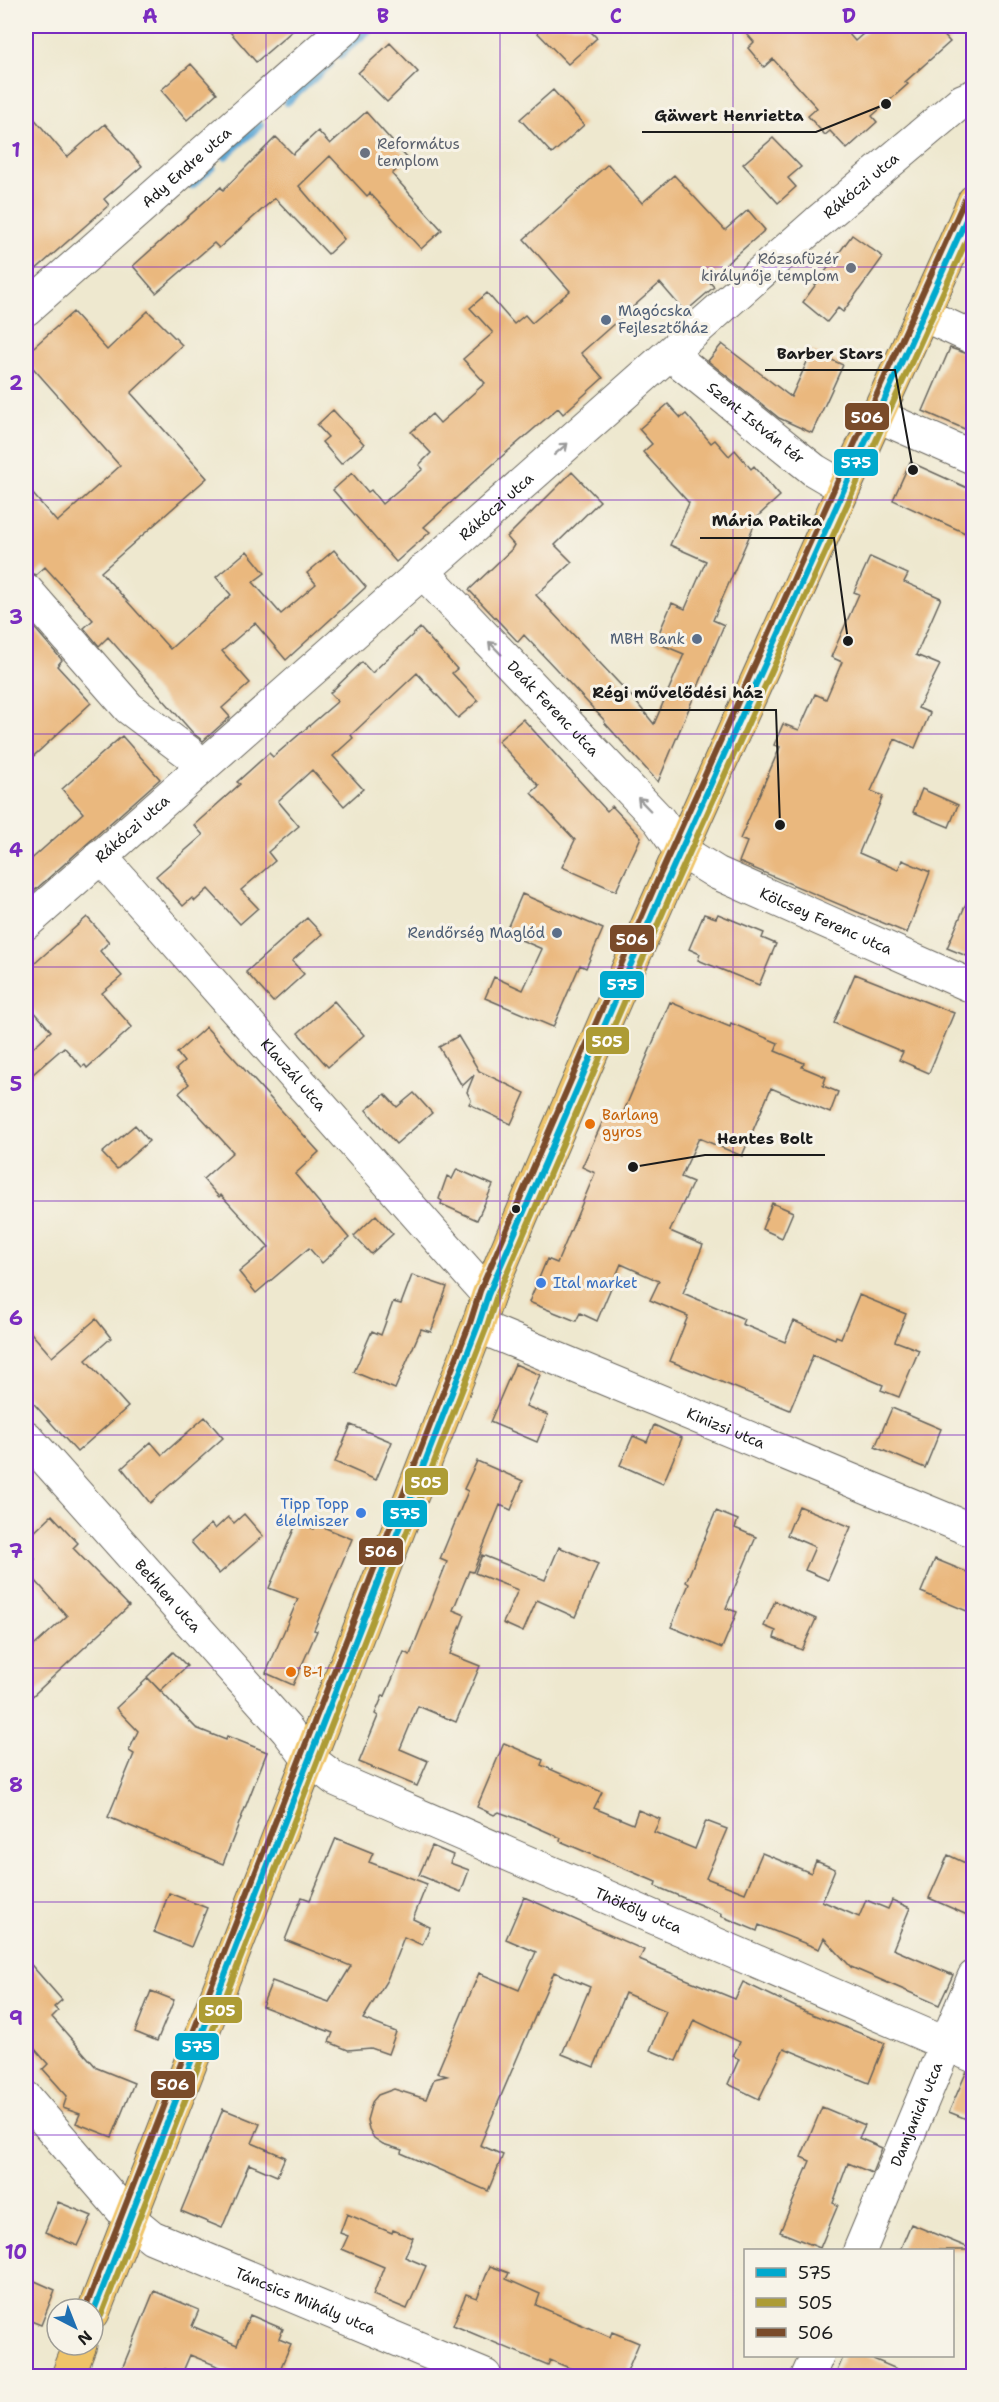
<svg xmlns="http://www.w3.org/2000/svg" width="999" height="2402" viewBox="0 0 999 2402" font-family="'Shantell Sans',sans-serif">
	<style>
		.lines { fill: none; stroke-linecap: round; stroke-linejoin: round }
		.stream { stroke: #5ea9d6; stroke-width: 8 }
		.building { fill: #eab87e }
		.minor-casing { stroke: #66635b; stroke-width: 35 }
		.major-casing { stroke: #66635b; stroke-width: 35 }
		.minor { stroke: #fff; stroke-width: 33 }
		.major { stroke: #efc469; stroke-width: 33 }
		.bus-1-casing { stroke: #f7f3e8; stroke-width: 10 }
		.bus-2-casing { stroke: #f7f3e8; stroke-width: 10 }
		.bus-3-casing { stroke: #f7f3e8; stroke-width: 10 }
		.bus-1 { stroke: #00a9ce; stroke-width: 6 }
		.bus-2 { stroke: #ad9c35; stroke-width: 6 }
		.bus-3 { stroke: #7a4b2a; stroke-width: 6 }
		.oneway { stroke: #999 }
		.grid { fill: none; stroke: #7b2cbf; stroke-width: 1.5; stroke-opacity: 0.55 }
		.worship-dot { fill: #6b7280; stroke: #f7f3e8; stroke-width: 2 }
		.service-dot { fill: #5c6f8a; stroke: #f7f3e8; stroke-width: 2 }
		.food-dot { fill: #e8710a; stroke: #f7f3e8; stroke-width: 2 }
		.bus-dot { fill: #1c1c1c; stroke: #f7f3e8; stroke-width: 2 }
		.shop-dot { fill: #3f7fe0; stroke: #f7f3e8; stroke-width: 2 }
		.labels { text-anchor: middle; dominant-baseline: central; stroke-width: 6; stroke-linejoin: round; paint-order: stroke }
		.worship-label { font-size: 15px; fill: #5b616d; stroke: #f7f3e8; text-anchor: start }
		.street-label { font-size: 15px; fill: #1c1c1c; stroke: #f7f3e8 }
		.service-label { font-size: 15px; fill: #4e5e75; stroke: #f7f3e8; text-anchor: end }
		.food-label { font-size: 15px; fill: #c56008; stroke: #f7f3e8; text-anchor: start }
		.shop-label { font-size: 15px; fill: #366cbe; stroke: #f7f3e8; text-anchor: start }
		.leader { fill: none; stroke: #1c1c1c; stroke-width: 2 }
		.callout-dot { fill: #1c1c1c; stroke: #f7f3e8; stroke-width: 2 }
		.callout-label { font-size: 16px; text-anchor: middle; font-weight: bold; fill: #1c1c1c; stroke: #f7f3e8; stroke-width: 6; stroke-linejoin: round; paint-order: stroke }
		.line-badge { stroke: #f7f3e8; stroke-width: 2 }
		.badge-label { font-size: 16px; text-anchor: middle; font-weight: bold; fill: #fff }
		.neatline { fill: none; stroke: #7b2cbf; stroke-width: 2 }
		.grid-label { font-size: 20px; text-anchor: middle; font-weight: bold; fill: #7b2cbf }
	</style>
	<rect width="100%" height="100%" fill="#f7f3e8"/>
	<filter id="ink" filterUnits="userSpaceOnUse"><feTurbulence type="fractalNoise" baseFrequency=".0167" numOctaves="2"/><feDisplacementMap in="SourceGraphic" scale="12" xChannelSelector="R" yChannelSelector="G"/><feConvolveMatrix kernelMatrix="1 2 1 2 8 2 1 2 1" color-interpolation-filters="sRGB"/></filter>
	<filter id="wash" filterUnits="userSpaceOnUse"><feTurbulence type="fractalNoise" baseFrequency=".008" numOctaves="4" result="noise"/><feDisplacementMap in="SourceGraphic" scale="24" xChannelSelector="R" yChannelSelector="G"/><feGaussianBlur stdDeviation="1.35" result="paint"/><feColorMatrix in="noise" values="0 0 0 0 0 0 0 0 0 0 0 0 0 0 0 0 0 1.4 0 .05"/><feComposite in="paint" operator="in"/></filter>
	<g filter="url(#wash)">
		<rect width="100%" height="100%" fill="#eee8cf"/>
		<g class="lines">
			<!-- stream -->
			<path class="stream" d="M340,55L372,27
				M287,102L330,64
				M225,156L260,125
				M192,185L212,167"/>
		</g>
		<g id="blocks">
			<!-- building -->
			<path class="building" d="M225,26H298L256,62Z
				M531,26H585L597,38L568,64Z
				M740,26H842L855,41L872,26H935L950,42L905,82L908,84L872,116L877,122L847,149L830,131L825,135L808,116L817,108L773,59L764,67L748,48L754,42Z
				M390,43L418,72L387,102L358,73Z
				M191,64L217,93L187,120L161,90Z
				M553,90L584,125L552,154L520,119Z
				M26,109L67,157L105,124L142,166L104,199L109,205L26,278Z
				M366,112L408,159L392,174L442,230L421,249L370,193L367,196L330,156L299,186L344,239L328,254L275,198L219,248L214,243L156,293L133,266L221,187L223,190L276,137L293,154L318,131L330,144Z
				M773,138L801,167L788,178L796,187L778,203L743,164Z
				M608,164L642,203L674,175L725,230L748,210L765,230L708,280L714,287L685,312L660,283L581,353L603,378L563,414L558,408L500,458L424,527L430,532L396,562L333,490L352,473L368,492L371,490L382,504L423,469L419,465L431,453L411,432L432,414L440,423L485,383L463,359L493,333L470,308L487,293L514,324L525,315L532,323L570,291L524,239Z
				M852,235L883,257L843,312L838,308L827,322L803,302Z
				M148,311L182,345L131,393L207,478L101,572L170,649L231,595L216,577L247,551L265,573L253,582L281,614L316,584L307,573L334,550L366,587L286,660L255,623L222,651L250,683L222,708L230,717L203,741L193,733L108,637L99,646L84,628L93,620L45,567L36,575L26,572V486L57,522L120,466L26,360V354L73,312L107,350Z
				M722,344L791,397L812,351L843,365L812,433L779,418L708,361Z
				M950,348L974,356V433L923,411Z
				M668,404L681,418L686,414L711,443L715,440L729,456L735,450L751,469L754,466L780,496L758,516L713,620L724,625L658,782L604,722L605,721L524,635L518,642L469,590L511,550L514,545L507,537L572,472L600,501L555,545L572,562L536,595L632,697L654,724L684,654L655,642L672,603L685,609L706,561L670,545L689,503L643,452L652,444L639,429Z
				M333,410L364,444L341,464L322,442L328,437L317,425Z
				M910,462L974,491V537L893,500Z
				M870,557L908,574L904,582L941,598L916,655L940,665L918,708L930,713L915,748L895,739L871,791L883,796L859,853L898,870L902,860L930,872L907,933L739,862L747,842L740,839L780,747L774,745L783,724L799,730L815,694L826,699L842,662L831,657L859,594L854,592Z
				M26,618L62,660L57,666L91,703L26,763Z
				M420,628L457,669L452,673L478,701L458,718L417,673L351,735L353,738L333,756L363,789L344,806L312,770L278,801L299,826L268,852L275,861L241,890L258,908L240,924L208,889L195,901L192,898L183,906L156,876L203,835L194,825L240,784L237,782L269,753L273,757L338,701L330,693L362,662L372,673Z
				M523,719L607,811L612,806L641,837L616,891L562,867L575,840L531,793L539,786L498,741Z
				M122,736L160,779L26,898V864L83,813L62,789Z
				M922,789L958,805L949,827L913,812Z
				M974,885V959L947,948Z
				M522,894L603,929L586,968L580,965L553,1027L485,998L494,977L523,990L542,949L505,933Z
				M704,914L716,918L718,914L764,933L762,938L776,944L759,985L698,960L700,954L689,949Z
				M87,917L109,942L100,951L122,976L102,993L132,1027L87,1068L85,1065L82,1067L64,1047L26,1080V1054L51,1031L26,1002V971Z
				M307,918L322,934L292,961L304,974L273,1002L246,972Z
				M855,974L954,1013L929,1073L899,1060L903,1052L834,1023Z
				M334,1001L364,1035L328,1067L298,1033Z
				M670,1002L730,1027L731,1023L778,1043L775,1051L804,1063L802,1067L826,1077L823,1086L838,1092L830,1113L771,1088L742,1156L699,1138L681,1177L693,1182L670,1231L703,1245L683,1293L744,1319L742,1324L785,1342L794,1321L835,1339L836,1336L841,1338L859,1295L906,1314L895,1341L919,1350L899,1397L881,1390L883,1385L813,1355L790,1410L670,1361L688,1316L650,1300L659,1281L621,1264L597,1321L580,1313L576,1321L529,1302L547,1259L557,1263L595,1173L582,1167L607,1112L621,1118Z
				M206,1027L319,1152L295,1174L349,1238L322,1263L309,1248L256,1293L239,1272L269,1247L221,1195L219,1197L203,1179L233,1152L179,1093L189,1084L176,1069L184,1062L177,1053Z
				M458,1036L479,1071L525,1093L511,1124L469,1104L471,1100L467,1092L474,1075L462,1086L439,1047Z
				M414,1093L432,1113L396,1144L366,1110L385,1094L397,1107Z
				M135,1125L149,1141L117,1169L102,1153Z
				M457,1169L493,1185L477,1220L441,1204L442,1201L439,1199L447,1176L452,1179Z
				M772,1203L793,1212L782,1238L762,1229Z
				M376,1215L393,1234L371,1254L354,1236Z
				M412,1275L447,1287L431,1332L421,1329L395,1389L354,1372L372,1331L381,1335L393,1302L401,1304Z
				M96,1319L111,1338L86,1360L128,1407L77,1452L26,1395V1327L52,1357Z
				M515,1364L540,1375L526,1406L548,1415L537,1442L490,1422Z
				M892,1408L941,1429L925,1468L875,1447Z
				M205,1417L223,1438L150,1503L122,1468L151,1442L162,1455Z
				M351,1425L392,1442L376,1480L335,1462Z
				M654,1425L682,1438L663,1484L620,1465L633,1436L647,1442Z
				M477,1461L523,1481L511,1510L500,1505L473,1572L469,1571L453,1610L465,1615L450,1654L480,1666L456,1722L418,1706L400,1749L428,1761L417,1786L359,1762L378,1716L375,1714L383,1695L385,1696L404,1652L410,1655L447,1562L440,1559L468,1491L464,1489Z
				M799,1506L851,1527L828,1580L805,1570L815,1547L787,1535Z
				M716,1511L738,1520L735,1528L756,1537L726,1608L737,1612L722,1648L671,1627L689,1584L686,1582Z
				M244,1514L263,1536L219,1574L191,1542L211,1524L215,1529L228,1517L234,1523Z
				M52,1515L78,1543L73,1548L129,1606L26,1702V1653L67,1616L26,1570L35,1559L26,1548V1540Z
				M297,1522L314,1529L316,1524L352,1539L314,1630L317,1631L293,1685L266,1673L298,1599L269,1588Z
				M559,1547L598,1564L575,1617L537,1600L523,1632L503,1623L518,1590L475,1573L482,1555L545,1580Z
				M935,1559L974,1575V1614L921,1592Z
				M775,1601L816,1619L802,1650L774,1638L776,1631L764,1626Z
				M173,1652L187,1666L160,1691L147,1677Z
				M148,1678L196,1728L226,1740L227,1736L267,1752L223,1864L108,1817L134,1754L129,1751L138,1731L116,1708Z
				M504,1743L543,1760L541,1765L602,1792L594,1808L633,1824L638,1810L660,1819L654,1832L695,1849L706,1821L727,1829L706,1878L745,1893L762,1853L811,1873L816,1861L835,1869L822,1901L859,1917L866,1900L888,1909L892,1900L910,1908L893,1949L953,1975L939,2005L851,1967L824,1938L819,1949L759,1925L757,1931L721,1916L722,1914L655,1886L656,1882L560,1841L561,1838L518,1819L499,1812L494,1815L477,1807Z
				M336,1838L373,1853L369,1862L427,1884L413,1919L430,1927L422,1945L404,1937L387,1980L363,2019L396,2032L388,2054L371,2048L348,2050L329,2042L333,2033L262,2006L272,1981L329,2002L351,1966L285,1940L302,1897L310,1900Z
				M432,1846L453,1855L450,1863L469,1870L461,1892L419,1875Z
				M948,1855L974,1867V1918L929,1898Z
				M169,1893L207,1908L191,1947L154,1932Z
				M524,1897L644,1950L639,1960L735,1999L743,1982L804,2011L885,2043L869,2083L784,2048L759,2099L728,2084L739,2059L733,2056L740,2042L694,2020L676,2061L650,2050L666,2011L625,1993L594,2067L562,2054L590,1987L554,1972L480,2145L503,2155L488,2191L401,2153L402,2150L383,2144L374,2138L369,2129L367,2120L372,2102L378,2095L394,2089L426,2099L434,2079L447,2076L437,2073L479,1973L519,1990L536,1952L506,1939Z
				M26,1959L62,2000L54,2007L58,2011L52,2017L97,2068L134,2083L112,2137L76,2123L80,2114L63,2108L67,2096L43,2069L48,2064L26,2039Z
				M151,1991L174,2000L157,2041L135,2032Z
				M966,2073L974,2074V2122L949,2112Z
				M822,2107L865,2125L859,2138L882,2148L872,2173L848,2163L833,2203L838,2205L820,2248L780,2232L810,2161L801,2157Z
				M223,2109L260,2124L252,2143L285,2157L277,2176L249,2164L222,2228L181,2211Z
				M58,2202L92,2216L78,2246L45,2232Z
				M347,2214L392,2233L393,2230L413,2238L405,2257L426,2266L407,2309L373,2295L384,2267L342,2249L348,2236L340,2233Z
				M911,2224L974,2250H900Z
				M490,2266L509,2273L506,2279L540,2294L536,2305L610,2337L612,2332L639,2343L625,2376H589L550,2360L548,2365L453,2325L466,2294L477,2298Z
				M26,2277L55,2290L41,2325L26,2319Z
				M154,2291L199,2310L192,2326L237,2345L250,2315L283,2329L279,2339L291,2344L278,2374L266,2369L263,2376H242L190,2355L181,2376L165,2369L161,2376H119Z
				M844,2355H864L913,2376H835Z"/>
		</g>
	</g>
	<g filter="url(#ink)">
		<use href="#blocks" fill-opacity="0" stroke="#66635b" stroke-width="1.5"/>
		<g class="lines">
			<defs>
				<g id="minor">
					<path id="s1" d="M26,309L347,26"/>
					<path d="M922,314L974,338"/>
					<path id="s2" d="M670,354L814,470L843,487"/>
					<path d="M876,415L974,458"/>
					<path id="s3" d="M422,571L659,820L680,850L717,873L974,987"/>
					<path d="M26,590L129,708L189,753L201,767"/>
					<path id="s4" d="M100,856L488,1295"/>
					<path id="s5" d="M26,923L818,222L962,101L974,96"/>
					<path id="s6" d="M478,1326L974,1531"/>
					<path id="s7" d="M26,1437L287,1730L308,1758L335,1779L974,2056"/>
					<path id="s8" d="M26,2098L130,2219L152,2237L485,2376"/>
					<path id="s9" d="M860,2250L974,1977"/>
					<path d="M808,2376L817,2356"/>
				</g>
				<path id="major" d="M93,2313L478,1326L488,1295C642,927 810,565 974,201
					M68,2376L80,2345"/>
			</defs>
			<!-- minor casing -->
			<use href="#minor" class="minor-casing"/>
			<!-- major casing -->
			<use href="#major" class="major-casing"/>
			<!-- minor -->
			<use href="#minor" class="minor"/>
			<!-- major -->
			<use href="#major" class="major"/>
			<defs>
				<path id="bus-1" d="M93,2313L478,1326L488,1295L666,883L974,202"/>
				<path id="bus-2" d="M101,2316L486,1329L496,1298L674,887L974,224"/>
				<path id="bus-3" d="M85,2309L470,1323L480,1291L658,879L966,197"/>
			</defs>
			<!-- bus-1 casing -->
			<use href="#bus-1" class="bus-1-casing"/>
			<!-- bus-2 casing -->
			<use href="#bus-2" class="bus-2-casing"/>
			<!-- bus-3 casing -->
			<use href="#bus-3" class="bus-3-casing"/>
			<!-- bus-1 -->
			<use href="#bus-1" class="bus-1"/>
			<!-- bus-2 -->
			<use href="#bus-2" class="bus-2"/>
			<!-- bus-3 -->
			<use href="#bus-3" class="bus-3"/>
		</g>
		<!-- one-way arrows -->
		<defs><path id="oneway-shaft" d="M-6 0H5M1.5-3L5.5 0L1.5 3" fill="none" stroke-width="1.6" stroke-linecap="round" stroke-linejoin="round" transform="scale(1.5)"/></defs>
		<g class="oneway">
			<use href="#oneway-shaft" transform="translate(561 449) rotate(-41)"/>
			<use href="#oneway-shaft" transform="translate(495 648) rotate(-134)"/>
			<use href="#oneway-shaft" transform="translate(644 804) rotate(-134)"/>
		</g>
	</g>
	<!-- grid -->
	<path class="grid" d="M266,26V2376M500,26V2376M733,26V2376M26,267H974M26,500H974M26,734H974M26,967H974M26,1201H974M26,1435H974M26,1668H974M26,1902H974M26,2135H974"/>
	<!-- markers -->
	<g class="worship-dot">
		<circle cx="365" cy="153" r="6"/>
		<circle cx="851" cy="268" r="6"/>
	</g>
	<g class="service-dot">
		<circle cx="606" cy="320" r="6"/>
		<circle cx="697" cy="639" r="6"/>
		<circle cx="557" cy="933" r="6"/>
	</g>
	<g class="food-dot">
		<circle cx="590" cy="1124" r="6"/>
		<circle cx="291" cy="1672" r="6"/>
	</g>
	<circle class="bus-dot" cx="516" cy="1209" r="5"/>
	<g class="shop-dot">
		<circle cx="541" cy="1283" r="6"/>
		<circle cx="361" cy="1513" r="6"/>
	</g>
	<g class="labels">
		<!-- worship labels -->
		<g class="worship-label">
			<text x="377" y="144">Református<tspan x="377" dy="17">templom</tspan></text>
			<text x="839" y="259" text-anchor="end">Rózsafüzér<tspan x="839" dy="17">királynője templom</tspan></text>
		</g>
		<!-- street labels -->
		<g class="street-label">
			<text stroke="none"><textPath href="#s1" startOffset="214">Ady Endre utca</textPath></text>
			<text stroke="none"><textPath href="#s5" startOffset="1114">Rákóczi utca</textPath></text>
			<text stroke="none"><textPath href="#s2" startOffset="110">Szent István tér</textPath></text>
			<text stroke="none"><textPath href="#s5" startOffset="628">Rákóczi utca</textPath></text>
			<text stroke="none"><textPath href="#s3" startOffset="190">Deák Ferenc utca</textPath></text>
			<text stroke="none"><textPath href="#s5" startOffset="142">Rákóczi utca</textPath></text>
			<text stroke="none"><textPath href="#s3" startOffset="543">Kölcsey Ferenc utca</textPath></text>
			<text stroke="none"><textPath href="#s4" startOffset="292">Klauzál utca</textPath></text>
			<text stroke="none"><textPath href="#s6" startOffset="268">Kinizsi utca</textPath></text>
			<text stroke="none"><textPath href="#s7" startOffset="213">Bethlen utca</textPath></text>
			<text stroke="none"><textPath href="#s7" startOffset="792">Thököly utca</textPath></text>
			<text stroke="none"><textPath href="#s9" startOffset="147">Damjanich utca</textPath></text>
			<text stroke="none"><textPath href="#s8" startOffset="354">Táncsics Mihály utca</textPath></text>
		</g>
		<!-- service labels -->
		<g class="service-label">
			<text x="618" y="311" text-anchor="start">Magócska<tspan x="618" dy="17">Fejlesztőház</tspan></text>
			<text x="685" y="639">MBH Bank</text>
			<text x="545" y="933">Rendőrség Maglód</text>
		</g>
		<!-- food labels -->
		<g class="food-label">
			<text x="602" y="1115">Barlang<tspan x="602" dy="17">gyros</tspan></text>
			<text x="303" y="1672">B-1</text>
		</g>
		<!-- shop labels -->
		<g class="shop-label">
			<text x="553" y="1283">Ital market</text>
			<text x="349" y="1504" text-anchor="end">Tipp Topp<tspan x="349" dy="17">élelmiszer</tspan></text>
		</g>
	</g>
	<!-- callouts -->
	<path class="leader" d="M886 104L816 132H642M913 470L895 370H765M848 641L834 538H700M780 825L776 710H580M633 1167L705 1155H825"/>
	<g class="callout-dot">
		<circle cx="886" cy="104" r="6"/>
		<circle cx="913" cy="470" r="6"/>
		<circle cx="848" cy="641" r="6"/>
		<circle cx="780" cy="825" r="6"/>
		<circle cx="633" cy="1167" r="6"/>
	</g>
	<g class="callout-label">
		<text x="729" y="121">Gäwert Henrietta</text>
		<text x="830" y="359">Barber Stars</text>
		<text x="767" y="526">Mária Patika</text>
		<text x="678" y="698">Régi művelődési ház</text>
		<text x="765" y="1144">Hentes Bolt</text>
	</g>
	<g class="line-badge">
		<rect x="844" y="402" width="46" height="29" rx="6" fill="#7a4b2a"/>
		<rect x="833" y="448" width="46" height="29" rx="6" fill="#00a9ce"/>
		<rect x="609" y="924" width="46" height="29" rx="6" fill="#7a4b2a"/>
		<rect x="599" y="970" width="46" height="29" rx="6" fill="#00a9ce"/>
		<rect x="585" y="1026" width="45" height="29" rx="6" fill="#ad9c35"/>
		<rect x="404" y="1467" width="45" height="29" rx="6" fill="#ad9c35"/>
		<rect x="382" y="1499" width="46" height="29" rx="6" fill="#00a9ce"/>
		<rect x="358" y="1537" width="46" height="29" rx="6" fill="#7a4b2a"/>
		<rect x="198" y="1996" width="45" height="28" rx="6" fill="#ad9c35"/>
		<rect x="174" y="2032" width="46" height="29" rx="6" fill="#00a9ce"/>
		<rect x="150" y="2070" width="46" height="29" rx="6" fill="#7a4b2a"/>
	</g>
	<g class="badge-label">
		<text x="867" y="423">506</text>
		<text x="856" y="468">575</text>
		<text x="632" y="945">506</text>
		<text x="622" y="990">575</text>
		<text x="607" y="1047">505</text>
		<text x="426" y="1488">505</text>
		<text x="405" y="1519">575</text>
		<text x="381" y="1557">506</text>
		<text x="220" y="2016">505</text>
		<text x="197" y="2052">575</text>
		<text x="173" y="2090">506</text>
	</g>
	<!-- margin -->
	<rect width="999" height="2402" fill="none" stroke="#f7f3e8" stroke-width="66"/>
	<!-- legend -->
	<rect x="744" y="2249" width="210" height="108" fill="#f7f3e8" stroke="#9f9d96" stroke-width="1.5"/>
	<rect x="756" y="2268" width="30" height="9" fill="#00a9ce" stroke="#9f9d96" stroke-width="1.5"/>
	<text x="798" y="2279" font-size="18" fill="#1c1c1c">575</text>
	<rect x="756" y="2298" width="30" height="9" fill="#ad9c35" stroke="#9f9d96" stroke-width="1.5"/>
	<text x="798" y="2309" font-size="18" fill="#1c1c1c">505</text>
	<rect x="756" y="2328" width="30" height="9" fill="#7a4b2a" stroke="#9f9d96" stroke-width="1.5"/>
	<text x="798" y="2339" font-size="18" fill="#1c1c1c">506</text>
	<!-- north arrow -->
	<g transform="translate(75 2327) rotate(138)"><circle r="28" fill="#f7f3e8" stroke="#9f9d96" stroke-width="1.5"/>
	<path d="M0-4.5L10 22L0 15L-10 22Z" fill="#1f6fb2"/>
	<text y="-9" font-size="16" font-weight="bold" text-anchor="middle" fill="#1c1c1c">N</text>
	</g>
	<rect x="33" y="33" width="933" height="2336" class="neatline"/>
	<g class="grid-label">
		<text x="150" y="23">A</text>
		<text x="383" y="23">B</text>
		<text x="616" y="23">C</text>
		<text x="849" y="23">D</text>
		<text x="16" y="157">1</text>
		<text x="16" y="390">2</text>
		<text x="16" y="624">3</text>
		<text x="16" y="857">4</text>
		<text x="16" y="1091">5</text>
		<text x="16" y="1325">6</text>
		<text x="16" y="1558">7</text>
		<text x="16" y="1792">8</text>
		<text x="16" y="2025">9</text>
		<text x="16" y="2259">10</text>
	</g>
</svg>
